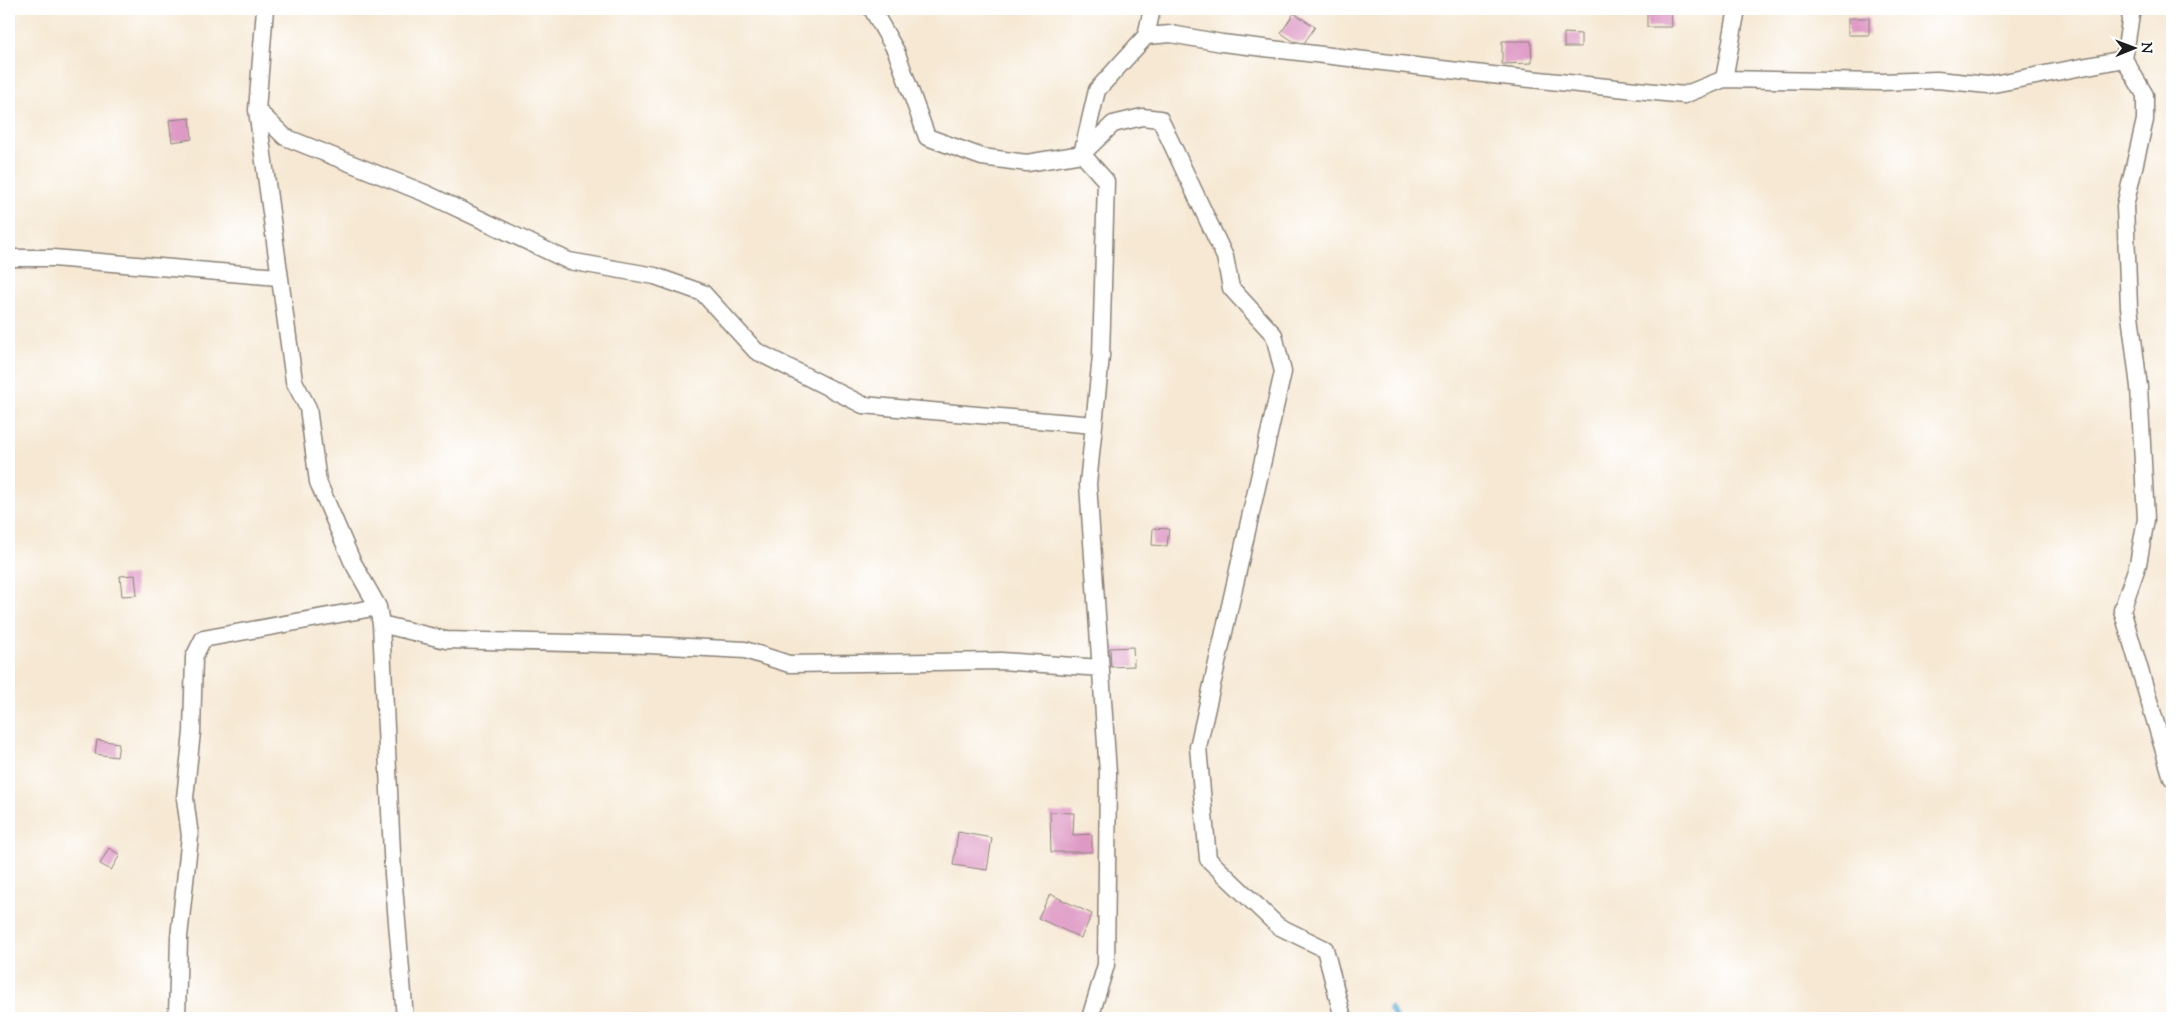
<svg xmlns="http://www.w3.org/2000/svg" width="2181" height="1027" viewBox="0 0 2181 1027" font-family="'Sorts Mill Goudy',serif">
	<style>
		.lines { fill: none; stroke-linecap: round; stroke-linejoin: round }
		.stream { stroke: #53a7ce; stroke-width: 5 }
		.building { fill: #de99c4 }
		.minor-casing { stroke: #898278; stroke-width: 19 }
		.minor { stroke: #fff; stroke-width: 16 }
	</style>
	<rect width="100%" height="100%" fill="#fff"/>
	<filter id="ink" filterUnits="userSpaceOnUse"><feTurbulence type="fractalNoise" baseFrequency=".02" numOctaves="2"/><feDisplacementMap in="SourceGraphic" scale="10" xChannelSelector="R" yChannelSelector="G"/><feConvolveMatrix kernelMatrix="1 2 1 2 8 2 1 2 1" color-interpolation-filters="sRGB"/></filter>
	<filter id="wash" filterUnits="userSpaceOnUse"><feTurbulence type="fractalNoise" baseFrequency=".0096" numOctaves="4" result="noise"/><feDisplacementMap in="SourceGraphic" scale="20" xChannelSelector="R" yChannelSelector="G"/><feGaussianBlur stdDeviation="1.12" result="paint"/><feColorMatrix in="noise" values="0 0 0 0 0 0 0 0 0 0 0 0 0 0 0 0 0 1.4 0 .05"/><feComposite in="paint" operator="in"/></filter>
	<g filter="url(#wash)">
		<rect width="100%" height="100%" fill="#f6e8d3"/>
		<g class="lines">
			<!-- stream -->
			<path class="stream" d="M1390,1008L1396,1018"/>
		</g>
		<g id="blocks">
			<!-- building -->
			<path class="building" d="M1647,9H1671L1672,27H1647Z
				M1294,13L1315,27L1304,43L1293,41L1281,33Z
				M1848,18H1869V35H1848Z
				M1564,33L1581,34V47H1564Z
				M1502,41H1531L1532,63L1502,64Z
				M190,118L192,139L172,142L169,120Z
				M1153,528L1169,529L1167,546L1152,545Z
				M135,575L137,595L122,596L120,576Z
				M1133,647L1134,666L1111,667L1110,648Z
				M97,740L119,743L117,757L95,754Z
				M1050,812L1074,813L1073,835L1092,834V852H1051Z
				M958,832L992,838L987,870L953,865Z
				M109,848L120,855L111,870L100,864Z
				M1050,894L1092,914L1081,938L1038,918Z"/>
		</g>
	</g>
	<g filter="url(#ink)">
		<use href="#blocks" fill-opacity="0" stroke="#898278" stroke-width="1"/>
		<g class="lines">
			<defs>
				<path id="minor" d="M265,9L257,110L294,381L308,408L318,482L352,561L378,607L381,624L446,640L650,645L745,650L789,664L1001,661L1101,668
					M872,9L896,51L927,137L982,157L1027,163L1082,154L1097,90L1146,36L1152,9
					M2132,9L2124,59L2145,95V120L2125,206L2129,307L2139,387L2146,519L2138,564L2122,610L2172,778
					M1146,36L1171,34L1222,43L1492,75L1684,95L1724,79L1882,82L1937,80L1988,85L2124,59
					M1724,79L1737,9
					M257,110L285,137L427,194L569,261L655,276L703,293L756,351L863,405L1094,425
					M9,258H53L278,277
					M381,624L393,874L405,1018
					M177,1018L179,937L190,836L185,798L192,732L194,657L203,639L378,607
					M1090,1018L1106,965L1108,773L1088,484L1101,356L1106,181L1082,154L1113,124L1142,117L1160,119L1225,257L1231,288L1274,335L1283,372L1198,747L1208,859L1278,926L1325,949L1343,1018"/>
			</defs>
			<!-- minor casing -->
			<use href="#minor" class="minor-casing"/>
			<!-- minor -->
			<use href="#minor" class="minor"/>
		</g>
	</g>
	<!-- margin -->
	<rect width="2181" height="1027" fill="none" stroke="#fff" stroke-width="30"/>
	<!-- north arrow -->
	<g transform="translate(2134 48) rotate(89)" stroke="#ffffff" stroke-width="4" paint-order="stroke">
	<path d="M0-4L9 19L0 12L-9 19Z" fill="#1c1c1c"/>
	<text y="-8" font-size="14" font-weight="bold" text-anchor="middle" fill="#1c1c1c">N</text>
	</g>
</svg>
